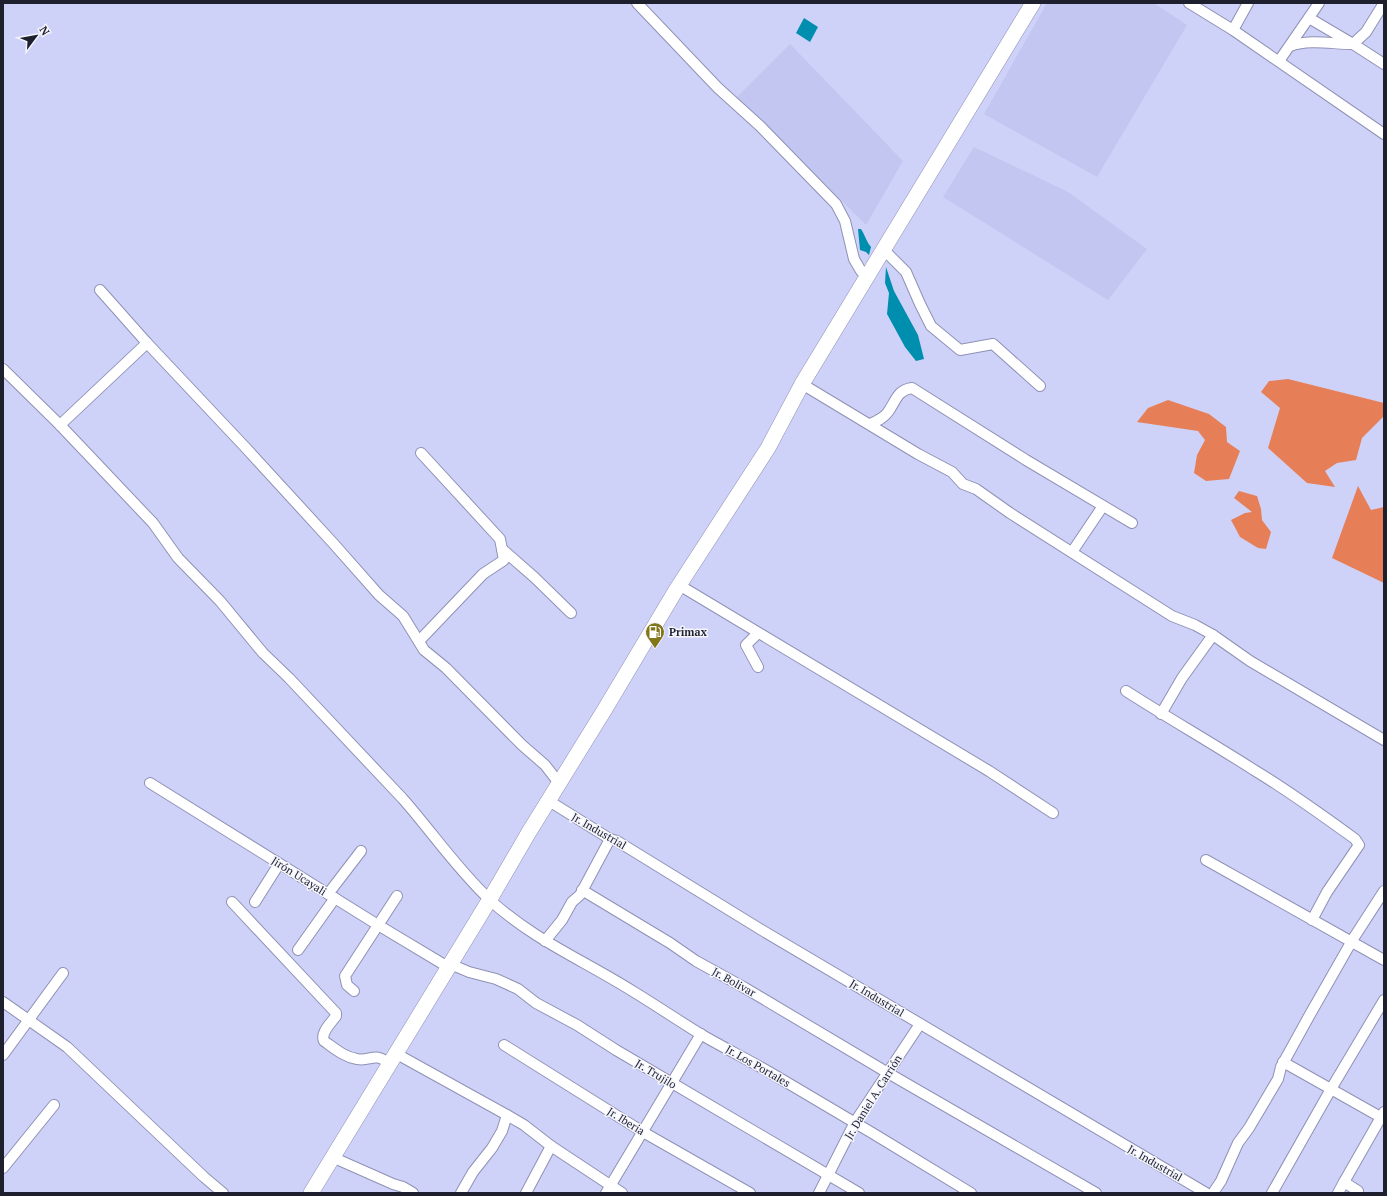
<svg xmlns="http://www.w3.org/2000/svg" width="1387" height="1196" viewBox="0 0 1387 1196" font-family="'PT Serif',serif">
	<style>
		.built { fill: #c2c6f1 }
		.forest { fill: #e67f57 }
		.water { fill: #008eae }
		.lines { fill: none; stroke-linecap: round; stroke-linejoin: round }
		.minor-casing { stroke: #8f91b5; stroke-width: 12 }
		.highway-casing { stroke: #8f91b5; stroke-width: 16 }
		.minor { stroke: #fff; stroke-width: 10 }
		.highway { stroke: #fff; stroke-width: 15 }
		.labels { text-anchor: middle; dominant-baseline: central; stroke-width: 3; stroke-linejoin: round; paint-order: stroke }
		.poi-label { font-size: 11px; font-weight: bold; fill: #1f202e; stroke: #f4f5fd; text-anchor: start }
		.street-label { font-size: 11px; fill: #1f202e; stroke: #f4f5fd }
	</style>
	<rect width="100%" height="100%" fill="#cfd2f8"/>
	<!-- built -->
	<g class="built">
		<path d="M1047,3h107l33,22 -90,152 -113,-63z"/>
		<path d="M790,44l113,117 -37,64 -129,-128z"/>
		<path d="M974,147l94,45 79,57 -39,51 -165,-103z"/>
	</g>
	<!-- forest -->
	<g class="forest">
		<path d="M1288,379l96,24v13l-22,22 -6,22 -19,3 -12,8 10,16 -28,-4 -39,-35 12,-40 -19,-16 8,-11z"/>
		<path d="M1168,400l41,14 17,13 1,15 13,9 -11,28 -23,2 -12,-8 3,-18 8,-15 -7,-9 -61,-9 11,-14z"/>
		<path d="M1358,486l13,24 13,-3v76l-52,-25z"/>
		<path d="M1239,491l18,5 4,13 1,11 9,12 -5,17 -8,-1 -18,-11 -9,-17 14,-7 7,-1 -18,-14z"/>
	</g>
	<!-- water -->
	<g class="water">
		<path d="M804,18l14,9 -8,15 -14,-9z"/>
		<path d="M858,229h3c4,6 5,12 10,18l-2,8 -3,-3 -6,-2z"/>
		<path d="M886,267l8,24 24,44 6,24 -8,2 -11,-14 -18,-33 2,-21 -4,-10z"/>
	</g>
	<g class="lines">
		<!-- minor casing -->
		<g class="minor-casing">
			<g id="minor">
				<path d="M637,3l81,85 42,38 76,78 9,17 9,38 7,12 6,6"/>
				<path d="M1189,3l44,27 151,104"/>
				<path d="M1309,18l44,26 31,20"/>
				<path d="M1233,30l15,-27"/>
				<path d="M1290,46c20,-7 42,-2 63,-2l13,-12 18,-29"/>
				<path d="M1279,61l40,-58"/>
				<path d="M884,250l22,22 14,32 11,22 29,24 33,-6 47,42"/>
				<path d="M100,290l47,53 98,104 88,96 46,52 24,21 21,34 22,18 76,77 23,20 14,18"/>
				<path d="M3,369l57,56 93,98 25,35 42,43 43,52 26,25 114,121c29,33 54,70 87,101 42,39 95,61 144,92 23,14 45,29 68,43 24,14 49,26 74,41 65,38 130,77 195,117"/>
				<path d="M802,384l116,70 34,18 11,12 13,5 34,24 162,103 23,9 18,10 -31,43 -21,36"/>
				<path d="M870,424c7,-3 14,-6 18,-12 8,-11 9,-22 24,-24l114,72 106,63"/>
				<path d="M60,425l87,-82"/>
				<path d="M502,549l32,28 37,36"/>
				<path d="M1072,552l31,-46"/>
				<path d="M679,585l310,186 64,42"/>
				<path d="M758,633l-12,12 12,22"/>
				<path d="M1213,635l37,26 134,79"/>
				<path d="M419,641l64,-67 21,-14 -4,-21 -79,-86"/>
				<path d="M1126,691c42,27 86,52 128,79 35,21 68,45 101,69l4,6 -32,47 -15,28"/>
				<path d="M150,783l228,142 70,42"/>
				<path d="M549,801l61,38 7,2 143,88 446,264"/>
				<path d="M1206,860l178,100"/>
				<path d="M582,890l88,53 26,18 49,27 143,85 208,120"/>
				<path d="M328,894l33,-43"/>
				<path d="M232,902l104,111v3c-5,7 -16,17 -12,25 10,7 20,16 33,18 13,3 18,-8 32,5"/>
				<path d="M255,902l24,-38"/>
				<path d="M545,941l17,-21 10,-18 8,-7 30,-56"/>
				<path d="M298,950l37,-52"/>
				<path d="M450,964l19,8 27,7 22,10 18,14 41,22 39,25 243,143"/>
				<path d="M354,991l-7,-6 -2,-9 52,-80"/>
				<path d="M3,1002l64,45 137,130 19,16"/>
				<path d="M504,1045l139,87 107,61"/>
				<path d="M395,1053l112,62 17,10 27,21 71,47"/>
				<path d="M3,1055l60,-82"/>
				<path d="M1283,1062l101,57"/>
				<path d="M332,1157l61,27 10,3 10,6"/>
				<path d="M3,1168l51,-63"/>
				<path d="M1358,1191l-14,-9 40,-70"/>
				<path d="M461,1193l12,-21 19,-24 10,-17 5,-16"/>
				<path d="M526,1193l25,-47"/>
				<path d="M606,1193l95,-159"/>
				<path d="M819,1193l36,-71 65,-98"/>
				<path d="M1213,1193l8,-12 17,-38 11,-15 29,-49 3,-12 27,-49 45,-79 31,-48"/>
				<path d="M1272,1193l59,-104 53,-89"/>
				<path d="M1338,1193l6,-11"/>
			</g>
		</g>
		<!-- highway casing -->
		<g class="highway-casing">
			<path id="highway" d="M311,1193l179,-294 39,-67 76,-123 71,-119 92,-142 34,-64 231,-381"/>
		</g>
		<!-- minor -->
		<use href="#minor" class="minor"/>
		<!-- highway -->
		<use href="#highway" class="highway"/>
	</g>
	<!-- icons -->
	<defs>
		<g id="fuel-pin" transform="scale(1)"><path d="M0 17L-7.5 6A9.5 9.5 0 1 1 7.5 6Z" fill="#82761a" stroke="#f4f5fd"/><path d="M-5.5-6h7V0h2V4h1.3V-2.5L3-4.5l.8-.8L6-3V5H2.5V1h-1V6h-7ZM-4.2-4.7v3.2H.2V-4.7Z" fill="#fff"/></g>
	</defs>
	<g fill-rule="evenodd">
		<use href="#fuel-pin" x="655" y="632"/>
	</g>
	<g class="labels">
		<!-- poi labels -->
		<g class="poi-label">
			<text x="669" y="632">Primax</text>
		</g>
		<!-- street labels -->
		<g class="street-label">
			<text transform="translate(599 831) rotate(30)">Jr. Industrial</text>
			<text transform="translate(299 876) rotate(32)">Jirón Ucayali</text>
			<text transform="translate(734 982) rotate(29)">Jr. Bolivar</text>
			<text transform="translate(877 998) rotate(31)">Jr. Industrial</text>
			<text transform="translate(758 1066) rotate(30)">Jr. Los Portales</text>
			<text transform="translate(656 1074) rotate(31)">Jr. Trujilo</text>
			<text transform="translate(873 1097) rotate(-58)">Jr. Daniel A. Carrión</text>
			<text transform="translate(626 1121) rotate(32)">Jr. Iberia</text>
			<text transform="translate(1155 1163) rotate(30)">Jr. Industrial</text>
		</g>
	</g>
	<!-- border -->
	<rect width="1387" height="1196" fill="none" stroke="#1f202e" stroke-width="8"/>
	<!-- north arrow -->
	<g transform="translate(36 36) rotate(58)" stroke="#f4f5fd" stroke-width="3" paint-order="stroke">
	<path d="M0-3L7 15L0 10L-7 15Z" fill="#1f202e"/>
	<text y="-6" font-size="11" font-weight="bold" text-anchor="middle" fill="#1f202e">N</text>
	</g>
</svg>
